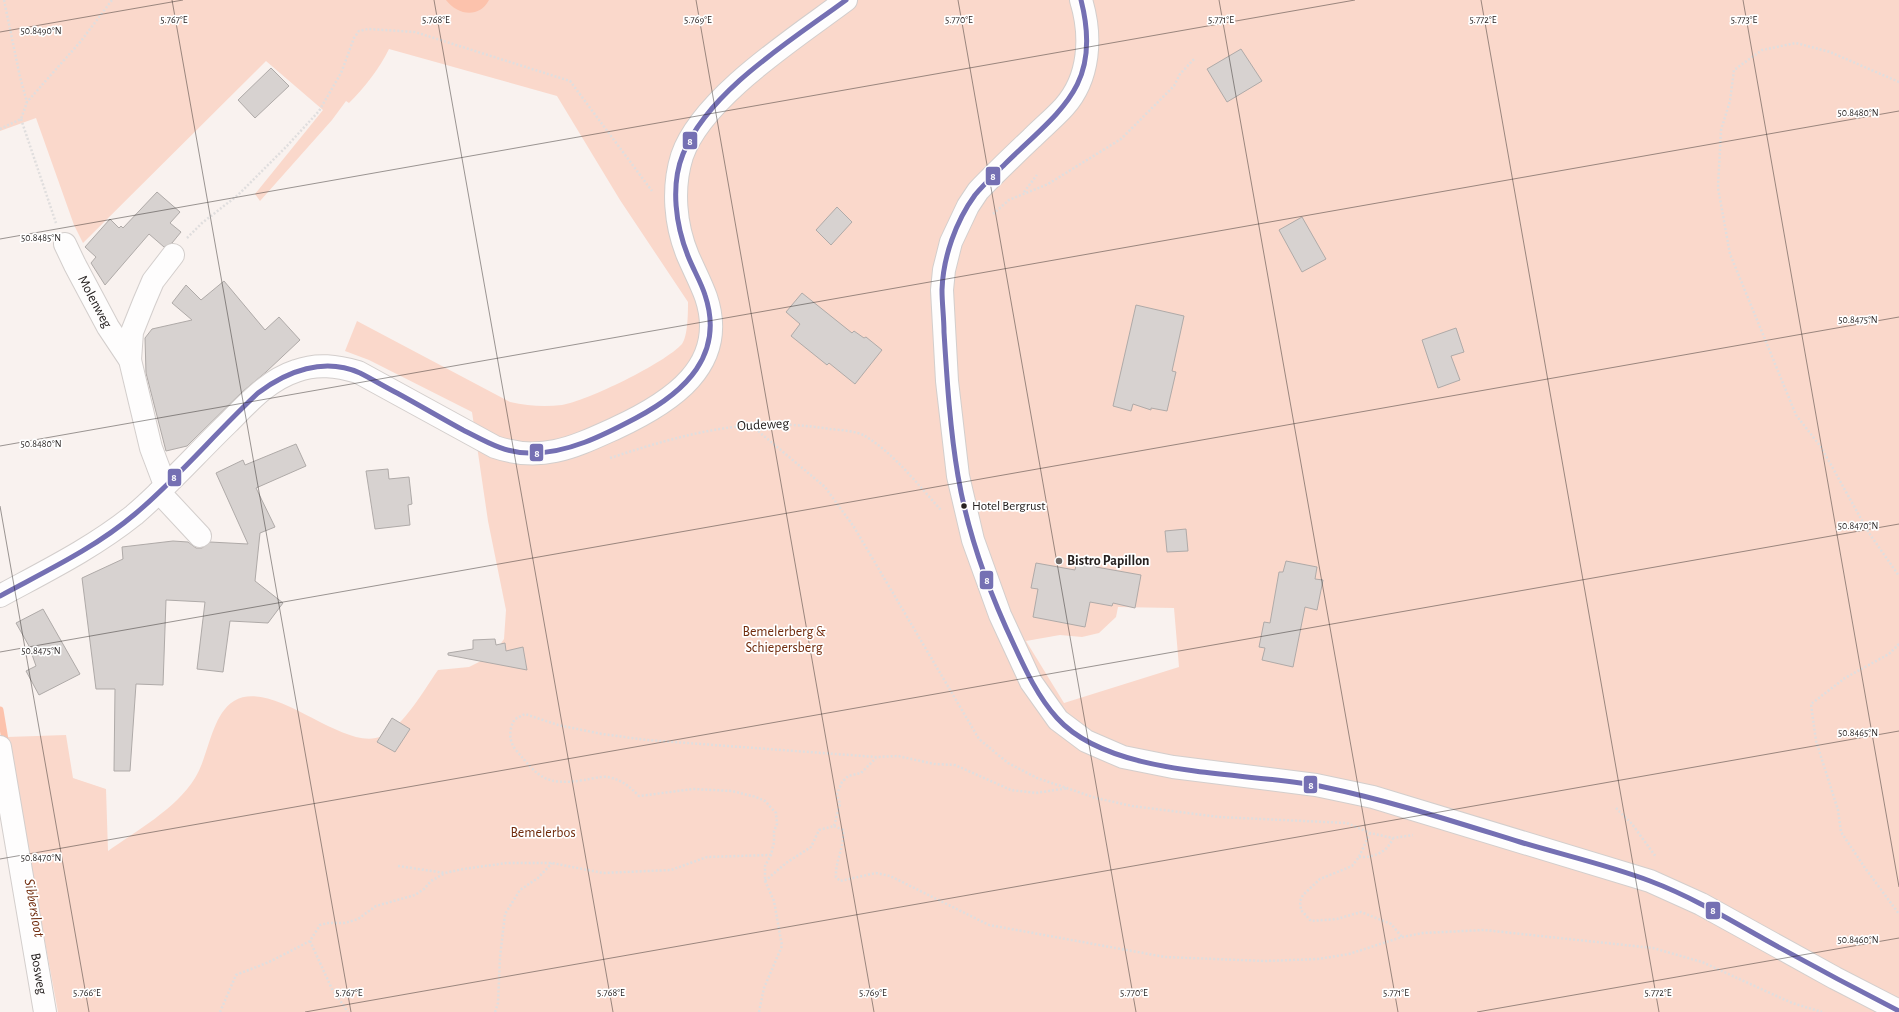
<svg xmlns="http://www.w3.org/2000/svg" width="1899" height="1012" viewBox="0 0 1899 1012" font-family="'Alegreya Sans',sans-serif">
	<style>
		.green { fill: #fad8cb; fill-rule: evenodd }
		.water { fill: #fcc2ac }
		.lines { fill: none; stroke-linecap: round; stroke-linejoin: round }
		.stream { stroke: #fcc2ac; stroke-width: 7 }
		.building { fill: #d7d2d0; stroke: #afaaa8 }
		.minor-casing { stroke: #d3cecc; stroke-width: 24 }
		.path { stroke: #e0dede; stroke-width: 2.5; stroke-dasharray: 2 2; stroke-linecap: butt }
		.minor { stroke: #fefdfd; stroke-width: 22 }
		.bus-1-casing { stroke: #fff; stroke-width: 8 }
		.bus-1 { stroke: #7570b3; stroke-width: 5 }
		.ticks { fill: none; stroke: #262120; stroke-width: 1; stroke-opacity: 0.45 }
		.bus-dot { fill: #262120; stroke: #fff; stroke-width: 1.5 }
		.poi-dot { fill: #706a68; stroke: #fff; stroke-width: 1.5 }
		.labels { text-anchor: middle; dominant-baseline: central; stroke-width: 3.5; stroke-linejoin: round; paint-order: stroke }
		.bus-label { font-size: 13px; fill: #262120; stroke: #fff; text-anchor: start }
		.street-label { font-size: 14px; fill: #262120; stroke: #fff }
		.poi-label { font-size: 14px; font-weight: bold; fill: #262120; stroke: #fff; text-anchor: start }
		.park-label { font-size: 14px; fill: #6f2a0b; stroke: #fff }
		.water-label { font-size: 15px; font-style: italic; fill: #6f2a0b; stroke: #fff }
		.ticks-label { font-size: 10px; text-anchor: middle; fill: #262120; stroke: #fff; stroke-width: 3.5; stroke-linejoin: round; paint-order: stroke }
		.line-badge { stroke: #fff; stroke-width: 1.5 }
		.badge-label { font-size: 11px; text-anchor: middle; font-weight: bold; fill: #fff }
	</style>
	<rect width="100%" height="100%" fill="#f9f2ef"/>
	<!-- green -->
	<path class="green" d="M0,0h1899v1012h-1841l-51,-275 59,-2 7,43 33,11 2,62c28,-20 68,-42 87,-73 14,-22 16,-63 39,-77 40,-24 110,53 148,35 23,-11 41,-45 56,-66l31,-3 24,-12 11,-16 2,-29 -18,-89 -16,-109 -103,-52 -24,-9 12,-30 153,81c18,4 34,5 52,3 25,-4 103,-42 120,-61 6,-8 6,-32 6,-42l-68,-102 -63,-104 -168,-47c-10,20 -24,38 -40,54l-3,-2 -14,19 -72,81 -5,-7 68,-84 -57,-49 -183,182 -9,-18 -38,-107 -36,13zM1118,607l56,1 5,59 -115,36 -38,-62 34,-6 22,2 17,-4 17,-16z"/>
	<!-- water -->
	<path class="water" d="M446,0h43c-10,19 -32,15 -43,0z"/>
	<g class="lines">
		<!-- stream -->
		<path class="stream" d="M0,710l6,36"/>
	</g>
	<!-- building -->
	<g class="building">
		<path d="M1241,49l21,32 -35,21 -20,-33z"/>
		<path d="M271,68l18,18 -34,32 -17,-18z"/>
		<path d="M157,192l23,20 -10,11 11,9 -9,11 -8,4 -15,-13 -44,51 -14,-22 5,-6 -11,-10 25,-28 9,9 2,-2 2,2z"/>
		<path d="M837,207l15,15 -21,23 -15,-15z"/>
		<path d="M1302,217l24,42 -24,13 -23,-42z"/>
		<path d="M224,281l41,49 14,-13 21,23 -34,32 -24,20 -55,54 -21,5 -20,-78 -1,-35 7,-9 40,-9 -20,-17 14,-18 15,15z"/>
		<path d="M802,293l50,40 2,-2 10,7 2,-1 16,13 -27,34 -26,-21 -2,2 -36,-29 9,-12 -14,-12z"/>
		<path d="M1136,305l48,11 -12,55 4,1 -9,39 -16,-3v2l-18,-6 -2,7 -18,-5z"/>
		<path d="M1456,328l8,24 -13,4 9,24 -22,8 -16,-48z"/>
		<path d="M296,444l10,22 -50,22 19,39 -15,6 -5,48 28,22 -15,20 -38,-2 -7,51 -26,-3 8,-67 -39,-2 -3,85 -27,-1 -6,87h-16l1,-82h-19l-14,-111 41,-19 -1,-12 51,-6 15,1 8,6h6l8,-6 38,2 -32,-71 27,-13 2,5z"/>
		<path d="M388,469l1,10 20,-2 3,27 -4,1 2,20 -35,4 -9,-58z"/>
		<path d="M1186,529l2,22 -21,1 -2,-21z"/>
		<path d="M1077,559l20,4 -1,4 45,8 -6,33 -22,-5 -1,3 -22,-4 -5,25 -52,-10 5,-28 -7,-1 5,-25 39,7z"/>
		<path d="M1286,561l31,6 -2,12 8,1 -6,30 -12,-3 -12,60 -31,-7 3,-12 -6,-1 5,-25 6,1 9,-51h4z"/>
		<path d="M43,609l37,65 -41,21 -13,-24 10,-5 -7,-20 -13,-23z"/>
		<path d="M495,639l1,6 9,-2 1,8 17,-4 4,23 -79,-15v-2l25,-4v-9z"/>
		<path d="M392,718l18,11 -15,23 -18,-10z"/>
	</g>
	<g class="lines">
		<!-- minor casing -->
		<g class="minor-casing">
			<g id="minor">
				<path d="M1081,0c11,36 9,78 -17,107 -10,11 -21,20 -31,30 -19,18 -37,35 -55,54l-10,15 -17,36 -7,28 -2,20 5,91 11,95 15,64 27,75 31,67 27,38 28,21 37,16 50,10 143,18 57,12 277,84 51,23 134,74 64,33"/>
				<path id="s1" d="M65,244l10,21 33,62 22,33 21,88 14,37"/>
				<path d="M130,360l2,-28 12,-30 9,-21 20,-26"/>
				<path d="M159,492l41,44"/>
				<path d="M0,596c46,-25 93,-48 134,-81 33,-28 62,-61 93,-91 20,-20 41,-44 69,-53 21,-8 41,-5 62,1l137,75c47,16 79,0 121,-19 54,-25 113,-62 90,-131 -5,-14 -12,-27 -18,-41 -13,-31 -16,-68 -6,-100 20,-59 115,-119 164,-156"/>
				<path id="s2" d="M0,747l45,265"/>
			</g>
		</g>
		<!-- path -->
		<g class="path">
			<path d="M4,0l16,77 7,25"/>
			<path d="M1899,82l-69,-30 -34,-9 -34,7 -28,20 -4,31 -9,29 -3,58 12,66 66,161 25,32 48,86 30,43"/>
			<path d="M21,119l35,104"/>
			<path d="M0,129l21,-10 6,-17 54,-61 31,-41"/>
			<path d="M1024,192l13,-17"/>
			<path d="M993,214l16,-14 39,-16 73,-45 53,-53 6,-12 15,-16"/>
			<path d="M187,238l15,-15 36,-28 48,-48 33,-36 22,-38 13,-35 5,-7 9,-2 47,3 155,49 82,110"/>
			<path d="M752,426l73,61 29,40 125,212 29,24 29,15 59,20 36,8 87,11 128,6 23,10 23,5 20,-3"/>
			<path d="M610,458c77,-25 138,-42 220,-29 10,1 27,2 35,7 30,18 53,49 76,74"/>
			<path d="M1899,644l-10,10 -44,24 -34,26 5,37 22,69 3,22 24,36 34,46"/>
			<path d="M1616,808l16,16 24,33"/>
			<path d="M834,826l9,4c2,16 -8,31 -7,47l4,4 36,-8 14,3 99,49 176,32 100,4 53,-2 31,-5 53,-17 21,-4 61,-3 169,18 49,14 90,41 30,9"/>
			<path d="M1370,833l-11,24 -7,9 -32,13 -17,16 -3,6 1,9 10,11 26,-2 24,-7 30,12 11,13"/>
			<path d="M1359,857c14,1 29,-5 34,-19"/>
			<path d="M398,866l47,7 18,-4 44,-6h45l51,10 68,-3 36,-13 64,-2"/>
			<path d="M765,881l21,-18 25,-16 8,-17 15,-4 6,-22 -3,-10 5,-12 6,-6 13,-3 15,-15"/>
			<path d="M310,941l22,48 16,23"/>
			<path d="M220,1012l16,-37 33,-13 41,-21 10,-16 8,-2h17l13,-4 18,-13 39,-11 9,-6 7,-8 14,-8"/>
			<path d="M495,1012l3,-9 2,-46 5,-43 15,-24 18,-12 14,-15"/>
			<path d="M759,1012l5,-24 18,-42 -8,-45 -9,-20v-15l6,-11 3,-13v-11l3,-7 -1,-11 -11,-12 -9,-4 -24,-6 -38,-2 -55,7c-10,-10 -17,-16 -31,-19 -7,-1 -17,2 -24,3 -38,6 -45,-2 -68,-30 -8,-9 -7,-22 -1,-31l10,-5 33,11 44,9 45,6 229,17 22,-1 36,8 21,1 56,25 25,3 32,-5"/>
		</g>
		<!-- minor -->
		<use href="#minor" class="minor"/>
		<!-- bus-1 casing -->
		<g class="bus-1-casing">
			<g id="bus-1">
				<path d="M1081,0c22,86 -21,110 -76,164 -10,10 -21,20 -30,31 -19,26 -32,62 -33,95 0,14 2,28 2,42 3,48 6,97 14,144 10,59 31,116 56,169 12,26 24,52 43,73 55,61 191,53 267,69 67,14 131,35 196,55 43,13 88,23 130,39 40,15 77,37 114,58 45,25 90,49 135,72"/>
				<path d="M0,596c46,-25 95,-48 135,-82 44,-37 81,-82 123,-121 29,-22 66,-36 102,-20 12,6 25,14 37,20 22,12 44,25 66,37 22,11 41,23 66,23 38,1 75,-18 107,-35 49,-26 89,-63 69,-123 -4,-13 -12,-26 -17,-39 -12,-30 -18,-70 -5,-102 26,-64 109,-114 163,-154"/>
			</g>
		</g>
		<!-- bus-1 -->
		<use href="#bus-1" class="bus-1"/>
	</g>
	<!-- ticks -->
	<path class="ticks" d="M172,0l179,1012M434,0l179,1012M696,0l178,1012M958,0l178,1012M1219,0l179,1012M1481,0l178,1012M1743,0l156,887M0,32l183,-32M0,239l1355,-239M0,446l1899,-335M0,506l89,506M0,652l1899,-335M0,859l1899,-335M305,1012l1594,-281M1477,1012l422,-74"/>
	<!-- markers -->
	<circle class="bus-dot" cx="964" cy="506" r="3.5"/>
	<circle class="poi-dot" cx="1059" cy="561" r="4"/>
	<g class="labels">
		<!-- bus labels -->
		<g class="bus-label">
			<text x="972" y="506">Hotel Bergrust</text>
		</g>
		<!-- street labels -->
		<g class="street-label">
			<text stroke="none"><textPath href="#s1" startOffset="65">Molenweg</textPath></text>
			<text transform="translate(763 425) rotate(-3)">Oudeweg</text>
			<text stroke="none"><textPath href="#s2" startOffset="230">Bosweg</textPath></text>
		</g>
		<!-- poi labels -->
		<g class="poi-label">
			<text x="1067" y="561">Bistro Papillon</text>
		</g>
		<!-- park labels -->
		<g class="park-label">
			<text x="784" y="632">Bemelerberg &amp;<tspan x="784" dy="16">Schiepersberg</tspan></text>
			<text x="543" y="833">Bemelerbos</text>
		</g>
		<!-- water labels -->
		<g class="water-label">
			<text transform="translate(34 908) rotate(80)">Sibbersloot</text>
		</g>
	</g>
	<g class="ticks-label">
		<text x="174" y="23">5.767°E</text>
		<text x="436" y="23">5.768°E</text>
		<text x="698" y="23">5.769°E</text>
		<text x="959" y="23">5.770°E</text>
		<text x="1221" y="23">5.771°E</text>
		<text x="1483" y="23">5.772°E</text>
		<text x="1744" y="23">5.773°E</text>
		<text x="41" y="34">50.8490°N</text>
		<text x="1858" y="116">50.8480°N</text>
		<text x="41" y="241">50.8485°N</text>
		<text x="1858" y="323">50.8475°N</text>
		<text x="41" y="447">50.8480°N</text>
		<text x="1858" y="529">50.8470°N</text>
		<text x="41" y="654">50.8475°N</text>
		<text x="1858" y="736">50.8465°N</text>
		<text x="41" y="861">50.8470°N</text>
		<text x="1858" y="943">50.8460°N</text>
		<text x="87" y="996">5.766°E</text>
		<text x="349" y="996">5.767°E</text>
		<text x="611" y="996">5.768°E</text>
		<text x="873" y="996">5.769°E</text>
		<text x="1134" y="996">5.770°E</text>
		<text x="1396" y="996">5.771°E</text>
		<text x="1658" y="996">5.772°E</text>
	</g>
	<g class="line-badge">
		<rect x="682" y="131" width="16" height="19" rx="4" fill="#7570b3"/>
		<rect x="985" y="166" width="16" height="20" rx="4" fill="#7570b3"/>
		<rect x="529" y="443" width="15" height="19" rx="4" fill="#7570b3"/>
		<rect x="167" y="468" width="15" height="19" rx="4" fill="#7570b3"/>
		<rect x="979" y="570" width="15" height="20" rx="4" fill="#7570b3"/>
		<rect x="1303" y="775" width="15" height="19" rx="4" fill="#7570b3"/>
		<rect x="1705" y="901" width="16" height="19" rx="4" fill="#7570b3"/>
	</g>
	<g class="badge-label">
		<text x="690" y="145">8</text>
		<text x="993" y="180">8</text>
		<text x="537" y="457">8</text>
		<text x="174" y="481">8</text>
		<text x="987" y="584">8</text>
		<text x="1311" y="789">8</text>
		<text x="1713" y="914">8</text>
	</g>
</svg>
